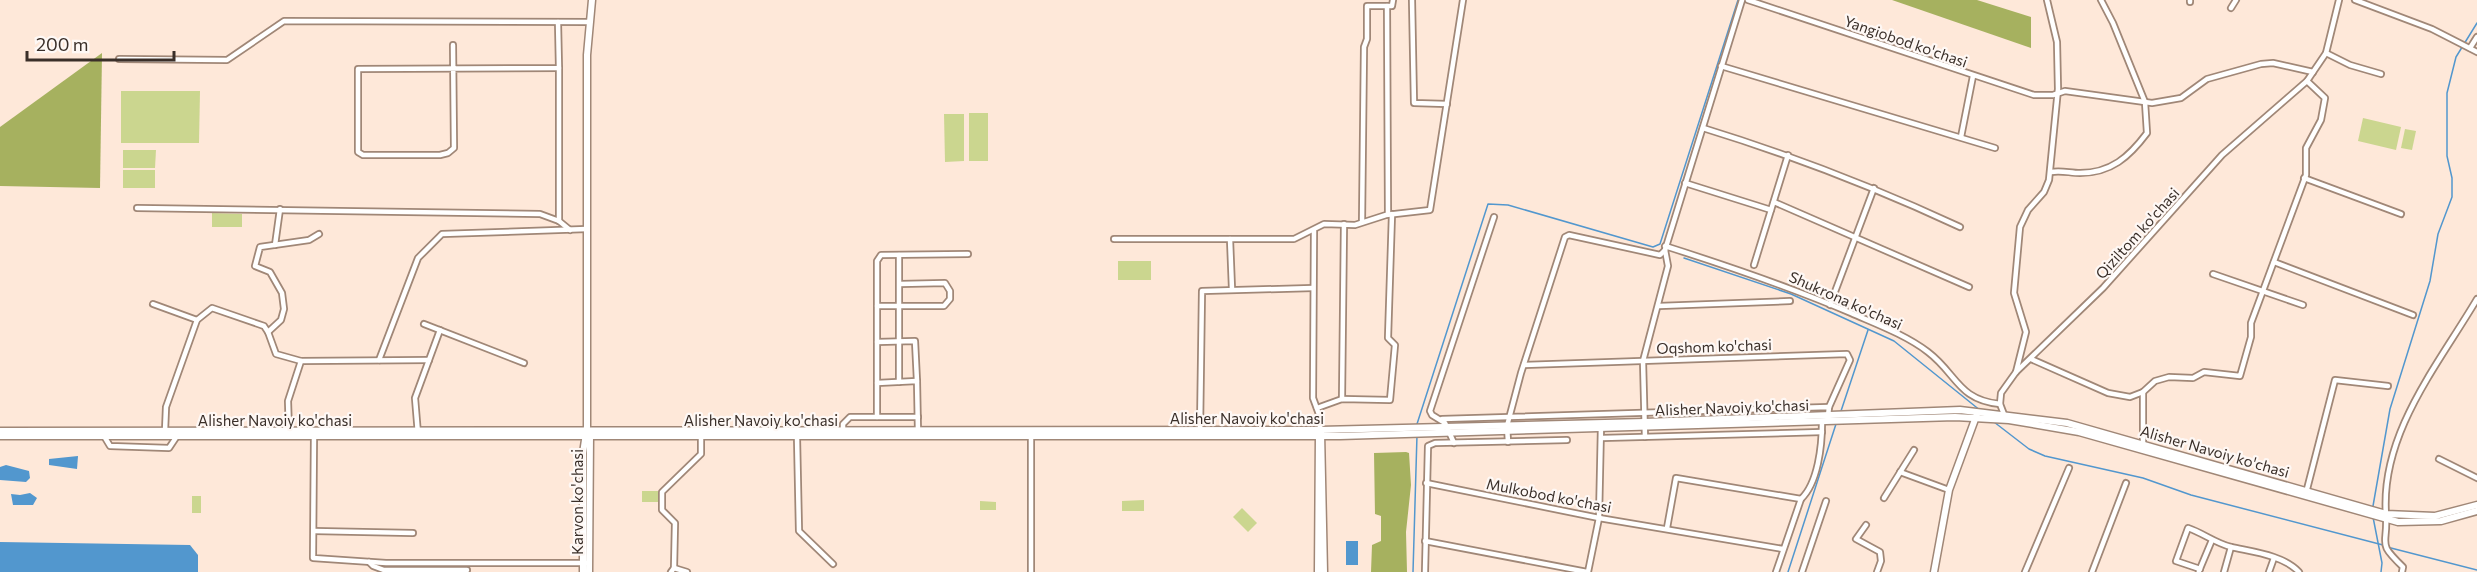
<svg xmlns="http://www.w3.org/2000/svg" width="2477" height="572" viewBox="0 0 2477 572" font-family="Commissioner,sans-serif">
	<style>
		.green { fill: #cbd68f }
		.forest { fill: #a6b15f }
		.water { fill: #5297ce }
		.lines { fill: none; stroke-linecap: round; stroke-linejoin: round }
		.stream { stroke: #5297ce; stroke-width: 1.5 }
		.street-casing { stroke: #a08777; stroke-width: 8 }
		.secondary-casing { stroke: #a08777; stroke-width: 9 }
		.street { stroke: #fff; stroke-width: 4.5 }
		.secondary { stroke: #fff; stroke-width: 6 }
		.labels { text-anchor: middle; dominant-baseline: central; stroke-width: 4.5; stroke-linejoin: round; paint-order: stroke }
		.street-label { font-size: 15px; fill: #3a2f29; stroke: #fef8f5 }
	</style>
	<rect width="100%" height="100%" fill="#fee8d9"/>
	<!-- green -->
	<g class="green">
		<path d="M121,91h79l-1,52h-78z"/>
		<rect x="969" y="113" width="19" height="48"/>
		<path d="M944,114h20v47l-19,1z"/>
		<path d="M2363,118l38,9 -5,23 -38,-9z"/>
		<path d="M2405,129l11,2 -4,19 -11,-2z"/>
		<path d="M123,150h33l-1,18h-32z"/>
		<rect x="123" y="170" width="32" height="18"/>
		<path d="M212,213l30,1v13h-30z"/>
		<rect x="1118" y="261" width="33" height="19"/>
		<rect x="642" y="491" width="16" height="11"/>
		<rect x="192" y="496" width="9" height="17"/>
		<path d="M1144,500v11h-22v-10z"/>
		<path d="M980,501l16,1v8h-16z"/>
		<path d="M1242,508l15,15 -9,9 -15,-15z"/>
	</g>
	<!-- forest -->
	<g class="forest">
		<path d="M1892,0h85l54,17v31z"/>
		<path d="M102,53l-2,135 -100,-2v-59z"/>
		<path d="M1406,452l3,1 2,32 -5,47 1,40h-36l1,-27 9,-4v-25l-6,-2 -1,-61z"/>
	</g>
	<!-- water -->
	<g class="water">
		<path d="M78,456l-1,13 -28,-4v-6z"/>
		<path d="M6,465l23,6 1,7 -4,4 -26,-2v-13z"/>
		<path d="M30,493l7,5 -4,7h-20l-2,-11 9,1z"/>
		<rect x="1346" y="541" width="12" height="24"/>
		<path d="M0,542l190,3 8,10v17h-198z"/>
	</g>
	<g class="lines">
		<!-- stream -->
		<g class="stream">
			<path d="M1684,258l107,36 103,47 87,70"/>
			<path d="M1841,411l27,-81"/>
			<path d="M1994,422l35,27 16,7 98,22 48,17 192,50"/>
			<path d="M1417,424l71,-220 20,1 145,42 7,-3 78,-244"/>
			<path d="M2373,506l17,-97 40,-128 8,-47 14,-37v-19l-5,-22v-63l9,-36 21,-34"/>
			<path d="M2373,517l9,46 -1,9"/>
			<path d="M2387,547l90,23"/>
			<path d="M1413,572l4,-137"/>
			<path d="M1788,572l48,-148"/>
		</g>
		<!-- street casing -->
		<g class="street-casing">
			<g id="street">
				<path d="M1412,0l2,103 33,1"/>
				<path d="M1748,0l286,95h19l12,-4 87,12 29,-5 26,-19 54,-15 12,-1 40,9"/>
				<path d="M2355,0l77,29 45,23"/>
				<path d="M2190,2v-2"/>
				<path d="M1387,6l1,208"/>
				<path d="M2231,8l5,-8"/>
				<path d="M453,45l1,103 -6,5 -8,2h-77l-5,-3v-83l201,-1 -1,-46"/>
				<path d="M2470,48l7,-11"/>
				<path d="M2326,53l24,12 31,9"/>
				<path d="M119,59l108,1 57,-39 305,1"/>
				<path d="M1721,66l274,82"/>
				<path d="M559,68v153"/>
				<path d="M1703,128c88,27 173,60 257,99"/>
				<path d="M1961,137l12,-61"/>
				<path d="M2051,172c10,-2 19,1 29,1 31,0 49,-16 67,-40l-2,-31 -32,-79 -12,-23"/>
				<path d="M2304,178l97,36"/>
				<path d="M1685,183l86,27"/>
				<path d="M1774,202l195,85"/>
				<path d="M137,208l403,6 19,7 11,9"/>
				<path d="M1362,222l2,-175 3,-8v-33h25l1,-6"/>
				<path d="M1314,231l-1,167 7,19v13"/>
				<path d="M1114,239h180l30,-15 31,1 31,-10 44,-5 33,-210"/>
				<path d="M1230,239l2,50"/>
				<path d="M275,245l5,-36"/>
				<path d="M1665,246c63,20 125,41 186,67 25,11 55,22 77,39 29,22 30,48 72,52"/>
				<path d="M2274,262l139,53"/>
				<path d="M1754,265l34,-110"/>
				<path d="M2213,274l90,31"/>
				<path d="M153,304l44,16"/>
				<path d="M1830,305l44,-117"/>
				<path d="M877,306h67l6,-7v-8l-5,-8 -45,1"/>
				<path d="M1659,306l131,-5"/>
				<path d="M424,324l100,39"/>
				<path d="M268,332l8,22 25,7 -13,40 1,31"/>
				<path d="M877,342l38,-1 2,40"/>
				<path d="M2031,359l77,34 22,4 13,-5 12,-11 14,-4 24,1 11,-6 36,4 11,-39v-14l55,-148v-27l15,-28 4,-22 -18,-17"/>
				<path d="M379,360l39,-102 24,-24 145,-5"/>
				<path d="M301,361l128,-1"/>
				<path d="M1524,365l323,-11 3,6 -21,47"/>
				<path d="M2016,372l10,-40 -12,-39 6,-66 8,-17 16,-18 5,-12 9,-91 -1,-47 -10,-42"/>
				<path d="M899,382v-127"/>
				<path d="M2143,392v55"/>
				<path d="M1342,399l2,-175"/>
				<path d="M1317,408l25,-9 48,1 5,-55 -7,-7 4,-124"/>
				<path d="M877,417v-34"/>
				<path d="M2005,417l-5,-13 1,-11 15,-21 87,-84 119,-133 85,-74 19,-28 13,-53"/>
				<path d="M1442,419l387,-12 -1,9"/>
				<path d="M1200,430l2,-139 111,-3"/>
				<path d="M165,431l1,-24 31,-87 15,-12 52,18 4,6 13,-12 3,-11 -2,-16 -12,-21 -15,-6 5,-19 49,-7 10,-6"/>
				<path d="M843,431v-7l7,-7h68"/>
				<path d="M918,432l-1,-51 -40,2v-122l4,-6 87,-1"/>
				<path d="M418,434l-3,-36 25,-68"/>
				<path d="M314,435l-1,123 73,5h200"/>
				<path d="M104,436l6,10 59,2 8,-12"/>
				<path d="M797,437l2,94 34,33"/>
				<path d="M1645,437l-2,-76 25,-95 -3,-16"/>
				<path d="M1602,438l220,-6"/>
				<path d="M1508,442l-1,-16 14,-53 44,-136 4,-2 91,20 5,-5 77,-250"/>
				<path d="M1454,443l-9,-20 -13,-8 -2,-4 64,-194"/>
				<path d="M2439,459l38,19"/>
				<path d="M1900,472l49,18"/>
				<path d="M1426,483l173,35 184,31"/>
				<path d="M2306,493l29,-113 53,6"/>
				<path d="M1884,498l30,-48"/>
				<path d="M1866,525l-10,14 24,13 1,9 -4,11"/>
				<path d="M1667,528l9,-50 125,21"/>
				<path d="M314,531l99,2"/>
				<path d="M1425,541l162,31"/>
				<path d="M369,562l4,4 11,4h83"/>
				<path d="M674,568l13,4"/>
				<path d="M2200,569l-24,-8 12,-33c15,5 27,15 43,19 22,5 52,8 68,25"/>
				<path d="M2199,571l13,-31"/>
				<path d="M671,572l3,-4 1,-45 -13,-13v-18l39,-38v-17"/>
				<path d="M1031,572v-135"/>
				<path d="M1425,572l3,-126 7,-3 132,-3"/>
				<path d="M1588,572l11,-54 2,-92"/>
				<path d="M1776,572l25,-73c17,-16 21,-53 21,-77"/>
				<path d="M1802,572l24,-71"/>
				<path d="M2025,572l44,-104"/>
				<path d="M2092,572l34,-89"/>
				<path d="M2224,572l7,-25"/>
				<path d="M2269,572l5,-14"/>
				<path d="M2402,572l1,-5c-27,-26 -15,-20 -17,-52 -6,-81 52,-150 91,-216"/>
			</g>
		</g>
		<!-- secondary casing -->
		<g class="secondary-casing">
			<g id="secondary">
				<path d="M0,431l1320,-1 325,-8 315,-12 107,13 319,91 49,2 42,-11"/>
				<path d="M1321,432l3,140"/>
				<path d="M0,436h1340l615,-19 54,3 70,12 319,90 43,-1 36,-10"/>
				<path d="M583,572v-119l4,-26v-372l5,-55"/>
				<path d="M589,572l1,-137"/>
				<path d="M1318,572l1,-139"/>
				<path d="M1934,572l15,-82 28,-76"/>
			</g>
		</g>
		<!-- street -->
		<use href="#street" class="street"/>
		<!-- secondary -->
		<use href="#secondary" class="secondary"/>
	</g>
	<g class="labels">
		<!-- street labels -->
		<g class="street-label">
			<text transform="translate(1906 41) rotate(19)">Yangiobod ko'chasi</text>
			<text transform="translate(2137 233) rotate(-48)">Qiziltom ko'chasi</text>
			<text transform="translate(1846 300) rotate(24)">Shukrona ko'chasi</text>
			<text transform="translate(1714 346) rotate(-2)">Oqshom ko'chasi</text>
			<text transform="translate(1732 407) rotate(-2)">Alisher Navoiy ko'chasi</text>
			<text x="1247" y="418">Alisher Navoiy ko'chasi</text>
			<text x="275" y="420">Alisher Navoiy ko'chasi</text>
			<text x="761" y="420">Alisher Navoiy ko'chasi</text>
			<text transform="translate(2215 451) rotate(16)">Alisher Navoiy ko'chasi</text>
			<text transform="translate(1549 495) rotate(11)">Mulkobod ko'chasi</text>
			<text transform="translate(577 502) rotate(-90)">Karvon ko'chasi</text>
		</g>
	</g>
	<!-- scale -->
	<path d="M27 51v9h147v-9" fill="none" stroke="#3a2f29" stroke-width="3"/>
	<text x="36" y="51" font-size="18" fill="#3a2f29" stroke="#fef8f5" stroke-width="4.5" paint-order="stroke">200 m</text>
</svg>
